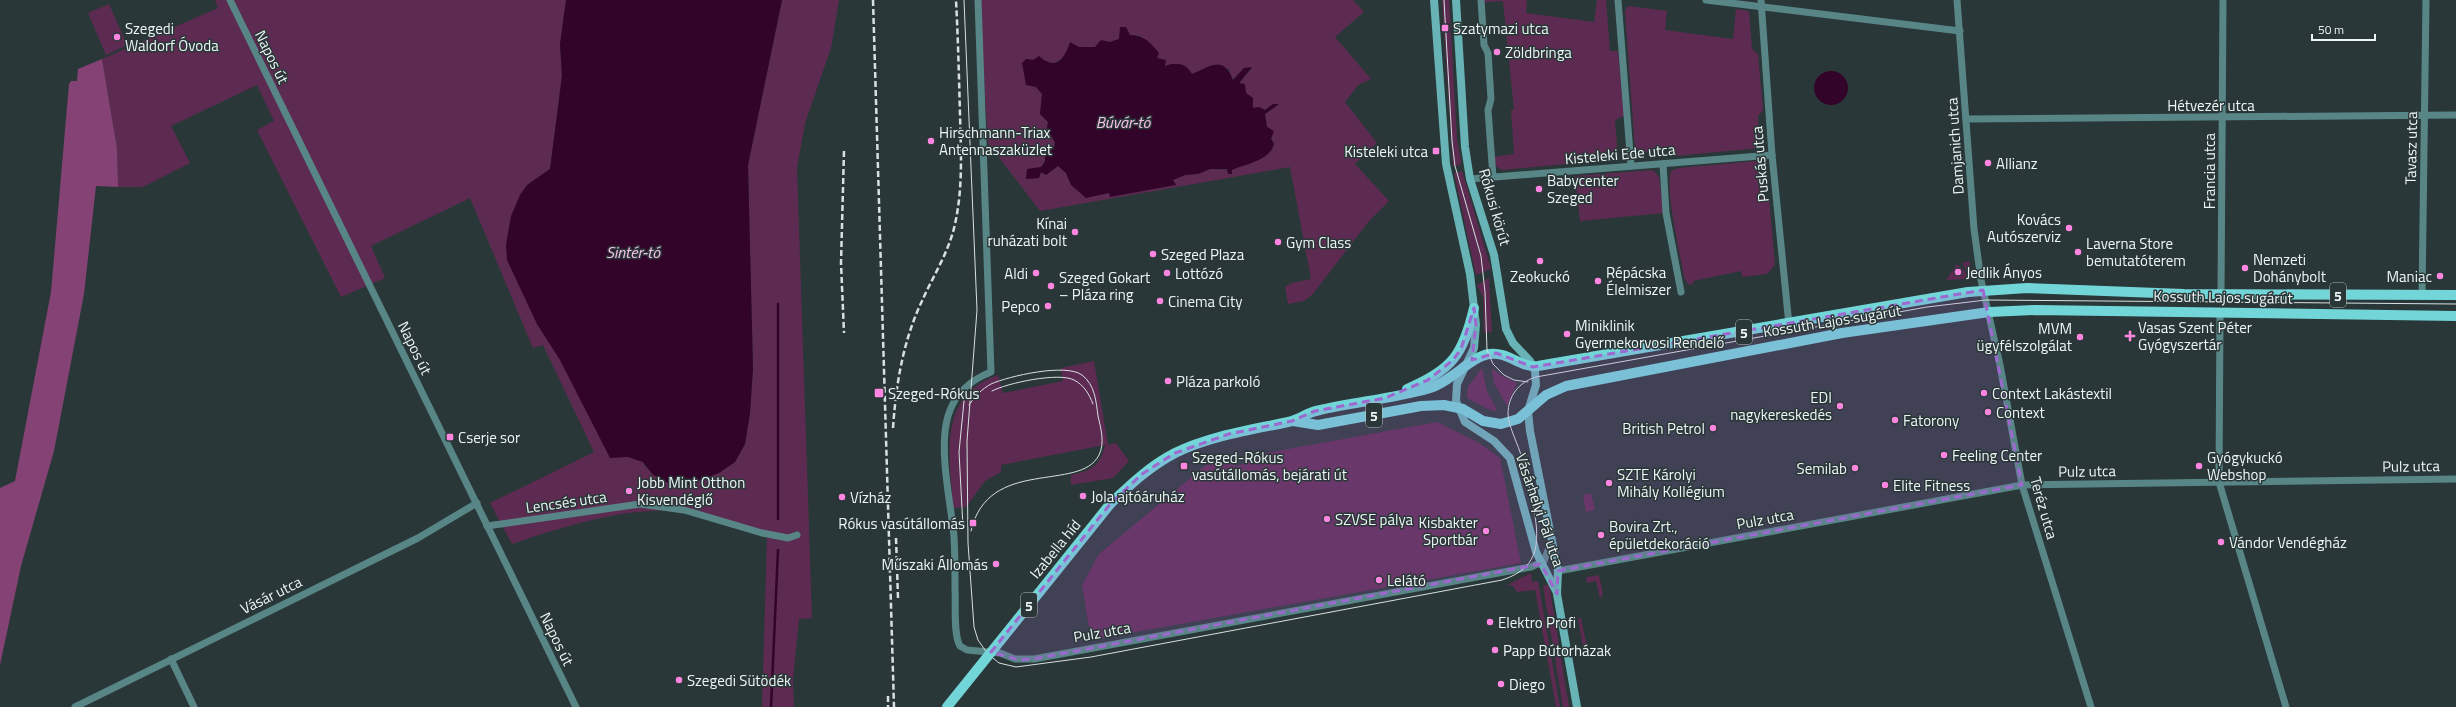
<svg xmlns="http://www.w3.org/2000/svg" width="2456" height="707" viewBox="0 0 2456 707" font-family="'Titillium Web',sans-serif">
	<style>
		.green { fill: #5d2b51; fill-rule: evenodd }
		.forest { fill: #844374 }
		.water { fill: #320429 }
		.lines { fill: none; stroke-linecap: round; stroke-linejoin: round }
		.stream { stroke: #320429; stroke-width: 2.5 }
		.street { stroke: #588687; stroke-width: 7 }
		.secondary { stroke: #67b3b5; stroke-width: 8 }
		.primary { stroke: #72d6d9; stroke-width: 10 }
		.tram { stroke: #d8e0e1; stroke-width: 1 }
		.rail { stroke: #d8e0e1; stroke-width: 2.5; stroke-dasharray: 6 3; stroke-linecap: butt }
		.primary-bridge { stroke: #72d6d9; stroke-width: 10 }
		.marked { fill: #9d68cf; fill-opacity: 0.2; stroke: #9d68cf; stroke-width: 3; stroke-dasharray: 8 5; stroke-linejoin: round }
		.poi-dot { fill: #fe86e0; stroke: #2a3738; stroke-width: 1.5 }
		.labels { text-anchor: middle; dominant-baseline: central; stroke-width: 3; stroke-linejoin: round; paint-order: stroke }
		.shield { fill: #2a3738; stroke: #b2bcbc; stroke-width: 1 }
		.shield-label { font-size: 14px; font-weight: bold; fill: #edf5f5 }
		.poi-label { font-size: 15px; fill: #edf5f5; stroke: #2a3738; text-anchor: start }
		.street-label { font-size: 15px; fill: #edf5f5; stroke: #2a3738 }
		.water-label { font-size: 16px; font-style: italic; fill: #fac0e9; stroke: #2a3738 }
	</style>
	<rect width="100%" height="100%" fill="#2a3738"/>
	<!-- green -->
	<g class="green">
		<path d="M215,0h351l-6,44 2,32 -12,93 -23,16 10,139 91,133 15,5 2,5 39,19 35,-13 16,-11 10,-18 5,-31 3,-44 -5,-204 34,-165h57l-8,48 -26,75 -8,45 15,450 -13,1 -6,61 1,27h-32l5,-170c-29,-8 -61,-21 -91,-25 -45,-7 -121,17 -164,32l-22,-41 104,-51 -51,-107 -10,3 -63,-150 -99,48 14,32 -44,19 -84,-167 17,-9 -17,-36 -86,41 19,37 -47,24h-25l-1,-39 -15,-89 116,-51z"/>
		<path d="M979,0h374l11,12 -29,25 36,42 -13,6 -13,17 32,41 -22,21 34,37 -20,20 -57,74 -8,6 -16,3 -3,-17 7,-4 19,-4 -21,-112 -250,44 -52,-68zM1130,35l10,1 25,30 27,8 20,-9 17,4 3,11 12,-12h8l-13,15 14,25 12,2 8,-6 5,1 -13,9 2,13 7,17 -2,6 -8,7 -32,13 -22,-1 -12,5 -13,1 -13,5 4,4 -67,9 -38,-8 -5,-12 -8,-7 -12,9 -5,-3c0,-11 12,-18 14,-30l-8,-14 1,-6 -8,-8 2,-20 -6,-7 -10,-28 29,4 24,-16h16z"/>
		<path d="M1442,0h7l8,139 4,22 -1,4 -7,1z"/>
		<path d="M1484,0h43l-1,13 68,9 3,-22h9l4,51h8l6,65 -9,4 3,39 -116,11 -6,-4 -2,-9 20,-3 -3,-44h3l-11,-109 -19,1z"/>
		<path d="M109,4l18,41 -21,10 -18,-42z"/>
		<path d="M1628,6l39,5 -2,19 68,9 3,-30 13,2 3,38 6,5 5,56 -5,6 2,32 -85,8 -1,-7 -36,4 -3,-4 -10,-138z"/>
		<path d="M1757,161l5,5 2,32h5l6,67 -8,9 -25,3 -1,-6 -48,10v4l-5,-1 -4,-7c-4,-24 -19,-86 -13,-106l8,-3z"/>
		<path d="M1653,170l6,7 5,36 -84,8 -5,-45z"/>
		<path d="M1462,171l29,98 -15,6 -22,-102z"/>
		<path d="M1969,261l4,15 -3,1 -8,-14z"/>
		<path d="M1957,264l8,7 2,8 -21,1z"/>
		<path d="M1489,278l3,54 -8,1 -1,-36 -6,-12z"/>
		<path d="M1094,361l14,84 8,-2 13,18 -16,17 -42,7v-10c20,-4 29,-9 34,-30l-104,20v7l-16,9 -19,26 -13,1c-3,-52 -17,-111 45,-133l5,18 60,-12 -2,-13z"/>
		<path d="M1482,368l5,23 10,19 -1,1 -6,-1 -23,-12 1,-11z"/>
		<path d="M1493,369l7,6 17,8 -10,23 -13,-23 -2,-13z"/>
		<path d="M1437,422l42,21 21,15 21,105 -430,77 -9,-55 17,-31 107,-89 24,-5 5,6 13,-3 2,-7z"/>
		<path d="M1591,493l4,17 -9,2 -3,-17z"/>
		<path d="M1531,573l1,9 6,-1 22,126h-4l-21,-117 -18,2 -5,-7 -7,1z"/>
		<path d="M1599,575l4,19 -3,5 -4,-18 -9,2 -1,-6z"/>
		<path d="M1549,584l20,123h-6l-20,-121z"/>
		<path d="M1578,618h3l6,29 -4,1z"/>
	</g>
	<!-- forest -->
	<path class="forest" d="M102,59l15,89 1,39 -22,-1 -12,108 -30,157 -33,115 -21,99v-177l15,-7 36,-189 18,-208 2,-3h6l1,-12z"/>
	<!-- water -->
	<g class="water">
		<path d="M566,0h216l-34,165 5,204 -3,44 -5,31 -10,18 -16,11 -35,13h-10l-21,-11 -10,-13 -15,-5 -18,1 -50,-98 -23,-36 -30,-64 -1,-15 5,-29 9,-21 7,-10 23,-16 12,-93 -2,-32z"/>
		<path d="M1120,27h6l4,8c15,1 20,7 29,18l-2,5 9,2 -1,6c11,-4 21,-3 27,8 20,-8 31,-19 41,6l11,-12 8,-1 -13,16 6,1 1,9 7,5v10l6,-1 6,3 8,-6h6l-14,10 2,13 7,4 -3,8 3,5c-5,17 -27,19 -42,26v4h-4l-1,-5h-17l-12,5 -13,1 -12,5 3,5 -66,12 -1,-4 -23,5 -15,-13 -5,-12 -8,-7 -12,9 -5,-3 -2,6 -13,1 1,-10 14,-2 4,-5v-10l9,-3 1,-6 -8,-15 1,-6 -8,-8 2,-20 -6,-7 -10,-2 -4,-22 4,-4 7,1 6,-4c17,15 25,4 31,-14l9,5h16l6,-7 9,2 9,-3z"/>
		<circle cx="1831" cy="88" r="17"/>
	</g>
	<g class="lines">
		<!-- stream -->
		<g class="stream">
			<path d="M778,304v215"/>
			<path d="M771,707l7,-157"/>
		</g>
		<!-- street -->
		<g class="street">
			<path d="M230,0l346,707"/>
			<path d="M978,0l13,372c-21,8 -37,23 -43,44 -10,34 3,87 6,121 1,17 1,35 1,52 1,14 -2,46 5,57l7,4 33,3 15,6h19l497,-92 13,-6 8,-21"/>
			<path d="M1481,0l3,45 4,8 3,46 -3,11 5,67"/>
			<path d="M1618,0l13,166"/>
			<path d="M1706,0l254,31"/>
			<path d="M1761,0l11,155 17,170"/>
			<path d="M1957,0l17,229 7,51 19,85 22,120 69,222"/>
			<path d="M1966,119l490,-4"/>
			<path d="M1663,164l3,49 15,79"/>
			<path d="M1470,179l302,-24"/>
			<path d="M2221,294l2,-294"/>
			<path d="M2422,296l4,-296"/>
			<path d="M2220,312l-1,170 67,225"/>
			<path d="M487,526l153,-22 44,6 78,23 26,5 9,-3"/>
			<path d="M1558,571l464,-86 434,-6"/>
			<path d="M171,659l23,48"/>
			<path d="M75,707l343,-169 59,-35"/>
		</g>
		<!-- secondary -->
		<g class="secondary">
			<path d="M1434,0l12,164 24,110 6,51 -2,23 -17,36 -1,17 9,21 29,19 16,17 26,94 21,41"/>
			<path d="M1456,0l9,147 5,32 24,76 12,74 7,14 17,18 5,10 1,14 -8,26 2,20 28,140 -1,23 20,113"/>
		</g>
		<!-- primary -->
		<g class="primary">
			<path d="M1407,389c45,-19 56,-34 67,-81"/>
			<path d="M1293,421l25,4 103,-19 23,-1 19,4 20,12 18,3 17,-5 28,-24 20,-9 276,-53 147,-21 46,-2 421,6"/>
			<path d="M1111,503c20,-19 39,-37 64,-50 35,-17 75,-23 113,-31 10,-2 19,-9 28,-11 37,-9 75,-12 111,-22 23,-6 43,-32 62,-35 19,-3 31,14 49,12l430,-74 59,-4 157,6 272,1"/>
		</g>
		<!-- tram -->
		<g class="tram">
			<path d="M964,0l13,310 -10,131 1,102 6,84 4,13 9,13 12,10 17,4 75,-10 411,-77c41,-13 37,-42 31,-77 -4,-17 -8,-34 -13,-51 -4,-12 -11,-25 -12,-38 0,-18 11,-32 28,-37l391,-70 59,-7 470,4"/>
			<path d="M1444,0l8,141 3,25 26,90 4,36 2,58 6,14 11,11 10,5 14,2"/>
			<path d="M992,391c15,-8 67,-19 82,-11 10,5 15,14 19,24"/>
			<path d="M969,405c6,-9 13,-16 22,-21 18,-8 75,-21 91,-9 13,10 14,26 16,41 3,13 7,27 1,39 -19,38 -111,1 -128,76"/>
			<path d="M963,527l-4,-75 6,-61"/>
		</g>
		<!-- rail -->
		<g class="rail">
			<path d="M873,0l21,707"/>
			<path d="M844,151l-3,112 3,70"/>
			<path d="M893,428c3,-44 10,-87 29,-127 11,-25 27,-49 33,-77 8,-36 6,-72 5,-109 -1,-38 -2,-77 -4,-115"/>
			<path d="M896,538l2,60"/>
			<path d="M888,696v11"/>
		</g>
		<!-- primary-bridge -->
		<path class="primary-bridge" d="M947,707l164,-204"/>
	</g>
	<!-- marked area -->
	<path class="marked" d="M1983,290l39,195 -464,86 -1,23 -16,-30 -507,95 -15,1 -28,-8 120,-149 31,-29 33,-21 54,-19 63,-13 23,-10 70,-13 43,-18 25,-20 8,-11 13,-41 2,17 -4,35 24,-7 37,14z"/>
	<!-- markers -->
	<g class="poi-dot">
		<rect x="1441" y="24" width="8" height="8" rx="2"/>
		<circle cx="117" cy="37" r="4"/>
		<circle cx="1497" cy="52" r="4"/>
		<circle cx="931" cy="141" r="4"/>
		<rect x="1432" y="147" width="8" height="8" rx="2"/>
		<circle cx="1988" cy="163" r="4"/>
		<circle cx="1539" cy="189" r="4"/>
		<circle cx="2069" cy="228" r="4"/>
		<circle cx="1075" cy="232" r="4"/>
		<circle cx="1278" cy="242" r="4"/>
		<circle cx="2078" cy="252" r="4"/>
		<circle cx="1153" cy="254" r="4"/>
		<circle cx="1540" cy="261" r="4"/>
		<circle cx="2245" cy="268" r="4"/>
		<circle cx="1958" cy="272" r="4"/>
		<circle cx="1036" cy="273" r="4"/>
		<circle cx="1167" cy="273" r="4"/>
		<circle cx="2440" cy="276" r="4"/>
		<circle cx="1598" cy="281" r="4"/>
		<circle cx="1051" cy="286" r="4"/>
		<circle cx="1160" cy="301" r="4"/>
		<circle cx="1048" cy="306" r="4"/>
		<circle cx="1567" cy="334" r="4"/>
		<path d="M2128 330h4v4h4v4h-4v4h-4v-4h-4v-4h4z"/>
		<circle cx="2080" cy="337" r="4"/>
		<circle cx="1168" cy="381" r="4"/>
		<rect x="874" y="388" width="10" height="10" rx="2"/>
		<circle cx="1984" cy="393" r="4"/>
		<circle cx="1840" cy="406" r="4"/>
		<circle cx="1988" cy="412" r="4"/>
		<circle cx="1895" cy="420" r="4"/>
		<circle cx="1713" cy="428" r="4"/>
		<rect x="446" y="433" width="8" height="8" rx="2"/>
		<circle cx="1944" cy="455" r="4"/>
		<rect x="1180" y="462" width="8" height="8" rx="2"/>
		<circle cx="2199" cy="466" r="4"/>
		<circle cx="1855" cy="468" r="4"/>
		<circle cx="1609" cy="483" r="4"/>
		<circle cx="1885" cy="485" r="4"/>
		<circle cx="629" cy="491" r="4"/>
		<circle cx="1083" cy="496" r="4"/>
		<circle cx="842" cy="497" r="4"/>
		<circle cx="1327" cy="519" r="4"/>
		<rect x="969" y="519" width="8" height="8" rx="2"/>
		<circle cx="1486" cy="531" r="4"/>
		<circle cx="1601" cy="535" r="4"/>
		<circle cx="2221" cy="542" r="4"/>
		<circle cx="996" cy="564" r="4"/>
		<circle cx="1379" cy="580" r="4"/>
		<circle cx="1490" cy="622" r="4"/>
		<circle cx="1495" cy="650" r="4"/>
		<circle cx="679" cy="680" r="4"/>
		<circle cx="1501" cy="684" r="4"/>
	</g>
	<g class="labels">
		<!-- shield labels -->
		<g class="shield">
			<rect x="2330" y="283" width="16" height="24" rx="3"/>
			<rect x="1736" y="320" width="16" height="24" rx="3"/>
			<rect x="1366" y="403" width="16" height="24" rx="3"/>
			<rect x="1021" y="593" width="16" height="24" rx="3"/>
		</g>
		<g class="shield-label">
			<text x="2338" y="295">5</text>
			<text x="1744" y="332">5</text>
			<text x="1374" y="415">5</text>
			<text x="1029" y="605">5</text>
		</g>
		<!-- poi labels -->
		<g class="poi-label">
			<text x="125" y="28">Szegedi<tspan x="125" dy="17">Waldorf Óvoda</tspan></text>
			<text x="1453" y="28">Szatymazi utca</text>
			<text x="1505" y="52">Zöldbringa</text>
			<text x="939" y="132">Hirschmann-Triax<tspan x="939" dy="17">Antennaszaküzlet</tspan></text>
			<text x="1428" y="151" text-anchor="end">Kisteleki utca</text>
			<text x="1996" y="163">Allianz</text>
			<text x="1547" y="180">Babycenter<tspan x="1547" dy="17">Szeged</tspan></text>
			<text x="2061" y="219" text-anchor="end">Kovács<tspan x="2061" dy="17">Autószerviz</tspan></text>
			<text x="1067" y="223" text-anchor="end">Kínai<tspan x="1067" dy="17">ruházati bolt</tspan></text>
			<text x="1286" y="242">Gym Class</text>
			<text x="2086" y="243">Laverna Store<tspan x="2086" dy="17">bemutatóterem</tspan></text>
			<text x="1161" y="254">Szeged Plaza</text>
			<text x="2253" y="259">Nemzeti<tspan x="2253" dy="17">Dohánybolt</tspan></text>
			<text x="1606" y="272">Répácska<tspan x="1606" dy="17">Élelmiszer</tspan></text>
			<text x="1966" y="272">Jedlik Ányos</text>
			<text x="1028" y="273" text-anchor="end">Aldi</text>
			<text x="1175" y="273">Lottózó</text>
			<text x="1540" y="276" text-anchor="middle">Zeokuckó</text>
			<text x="2432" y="276" text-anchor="end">Maniac</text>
			<text x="1059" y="277">Szeged Gokart<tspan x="1059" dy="17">– Pláza ring</tspan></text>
			<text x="1168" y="301">Cinema City</text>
			<text x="1040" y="306" text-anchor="end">Pepco</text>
			<text x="1575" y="325">Miniklinik<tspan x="1575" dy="17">Gyermekorvosi Rendelő</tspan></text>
			<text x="2138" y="327">Vasas Szent Péter<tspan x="2138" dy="17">Gyógyszertár</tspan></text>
			<text x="2072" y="328" text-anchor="end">MVM<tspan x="2072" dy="17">ügyfélszolgálat</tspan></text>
			<text x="1176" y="381">Pláza parkoló</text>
			<text x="888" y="393">Szeged-Rókus</text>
			<text x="1992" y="393">Context Lakástextil</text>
			<text x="1832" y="397" text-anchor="end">EDI<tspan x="1832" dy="17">nagykereskedés</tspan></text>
			<text x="1996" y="412">Context</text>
			<text x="1903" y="420">Fatorony</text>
			<text x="1705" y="428" text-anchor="end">British Petrol</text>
			<text x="458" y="437">Cserje sor</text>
			<text x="1952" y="455">Feeling Center</text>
			<text x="1192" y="457">Szeged-Rókus<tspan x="1192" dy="17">vasútállomás, bejárati út</tspan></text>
			<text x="2207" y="457">Gyógykuckó<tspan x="2207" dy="17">Webshop</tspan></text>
			<text x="1847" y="468" text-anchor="end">Semilab</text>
			<text x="1617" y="474">SZTE Károlyi<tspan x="1617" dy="17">Mihály Kollégium</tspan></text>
			<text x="637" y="482">Jobb Mint Otthon<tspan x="637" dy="17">Kisvendéglő</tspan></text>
			<text x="1893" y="485">Elite Fitness</text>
			<text x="1091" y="496">Jola ajtóáruház</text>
			<text x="850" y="497">Vízház</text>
			<text x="1335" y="519">SZVSE pálya</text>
			<text x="1478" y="522" text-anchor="end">Kisbakter<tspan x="1478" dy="17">Sportbár</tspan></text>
			<text x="965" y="523" text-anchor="end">Rókus vasútállomás</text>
			<text x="1609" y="526">Bovira Zrt.,<tspan x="1609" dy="17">épületdekoráció</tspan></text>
			<text x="2229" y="542">Vándor Vendégház</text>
			<text x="988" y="564" text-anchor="end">Műszaki Állomás</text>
			<text x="1387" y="580">Lelátó</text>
			<text x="1498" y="622">Elektro Profi</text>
			<text x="1503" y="650">Papp Bútorházak</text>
			<text x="687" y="680">Szegedi Sütödék</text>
			<text x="1509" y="684">Diego</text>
		</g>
		<!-- street labels -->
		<g class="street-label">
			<text transform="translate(272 57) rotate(64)">Napos út</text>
			<text x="2211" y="105">Hétvezér utca</text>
			<text transform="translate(1955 146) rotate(-94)">Damjanich utca</text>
			<text transform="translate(2411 148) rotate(-89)">Tavasz utca</text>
			<text transform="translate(1620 154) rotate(-5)">Kisteleki Ede utca</text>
			<text transform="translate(1760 164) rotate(-95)">Puskás utca</text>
			<text transform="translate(2209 171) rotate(-90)">Francia utca</text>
			<text transform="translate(1495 207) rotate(74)">Rókusi körút</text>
			<text transform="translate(2223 297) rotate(1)">Kossuth Lajos sugárút</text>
			<text transform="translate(1832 321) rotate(-9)">Kossuth Lajos sugárút</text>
			<text transform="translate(415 348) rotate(64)">Napos út</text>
			<text transform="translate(2411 466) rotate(-1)">Pulz utca</text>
			<text transform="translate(2087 471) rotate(-1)">Pulz utca</text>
			<text transform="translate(566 502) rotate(-8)">Lencsés utca</text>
			<text transform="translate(2044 508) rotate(74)">Teréz utca</text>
			<text transform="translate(1540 510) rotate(71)">Vásárhelyi Pál utca</text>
			<text transform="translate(1765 519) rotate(-10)">Pulz utca</text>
			<text transform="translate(1055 549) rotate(-51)">Izabella híd</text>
			<text transform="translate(271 595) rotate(-26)">Vásár utca</text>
			<text transform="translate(1102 632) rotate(-10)">Pulz utca</text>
			<text transform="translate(557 639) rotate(64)">Napos út</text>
		</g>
		<!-- water labels -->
		<g class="water-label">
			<text x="1123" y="122">Búvár-tó</text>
			<text x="633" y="252">Sintér-tó</text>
		</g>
	</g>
	<!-- scale -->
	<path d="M2312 34v6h63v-6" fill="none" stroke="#edf5f5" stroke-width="2"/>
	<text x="2318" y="34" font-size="12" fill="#edf5f5" stroke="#2a3738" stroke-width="3" paint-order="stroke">50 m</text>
</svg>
